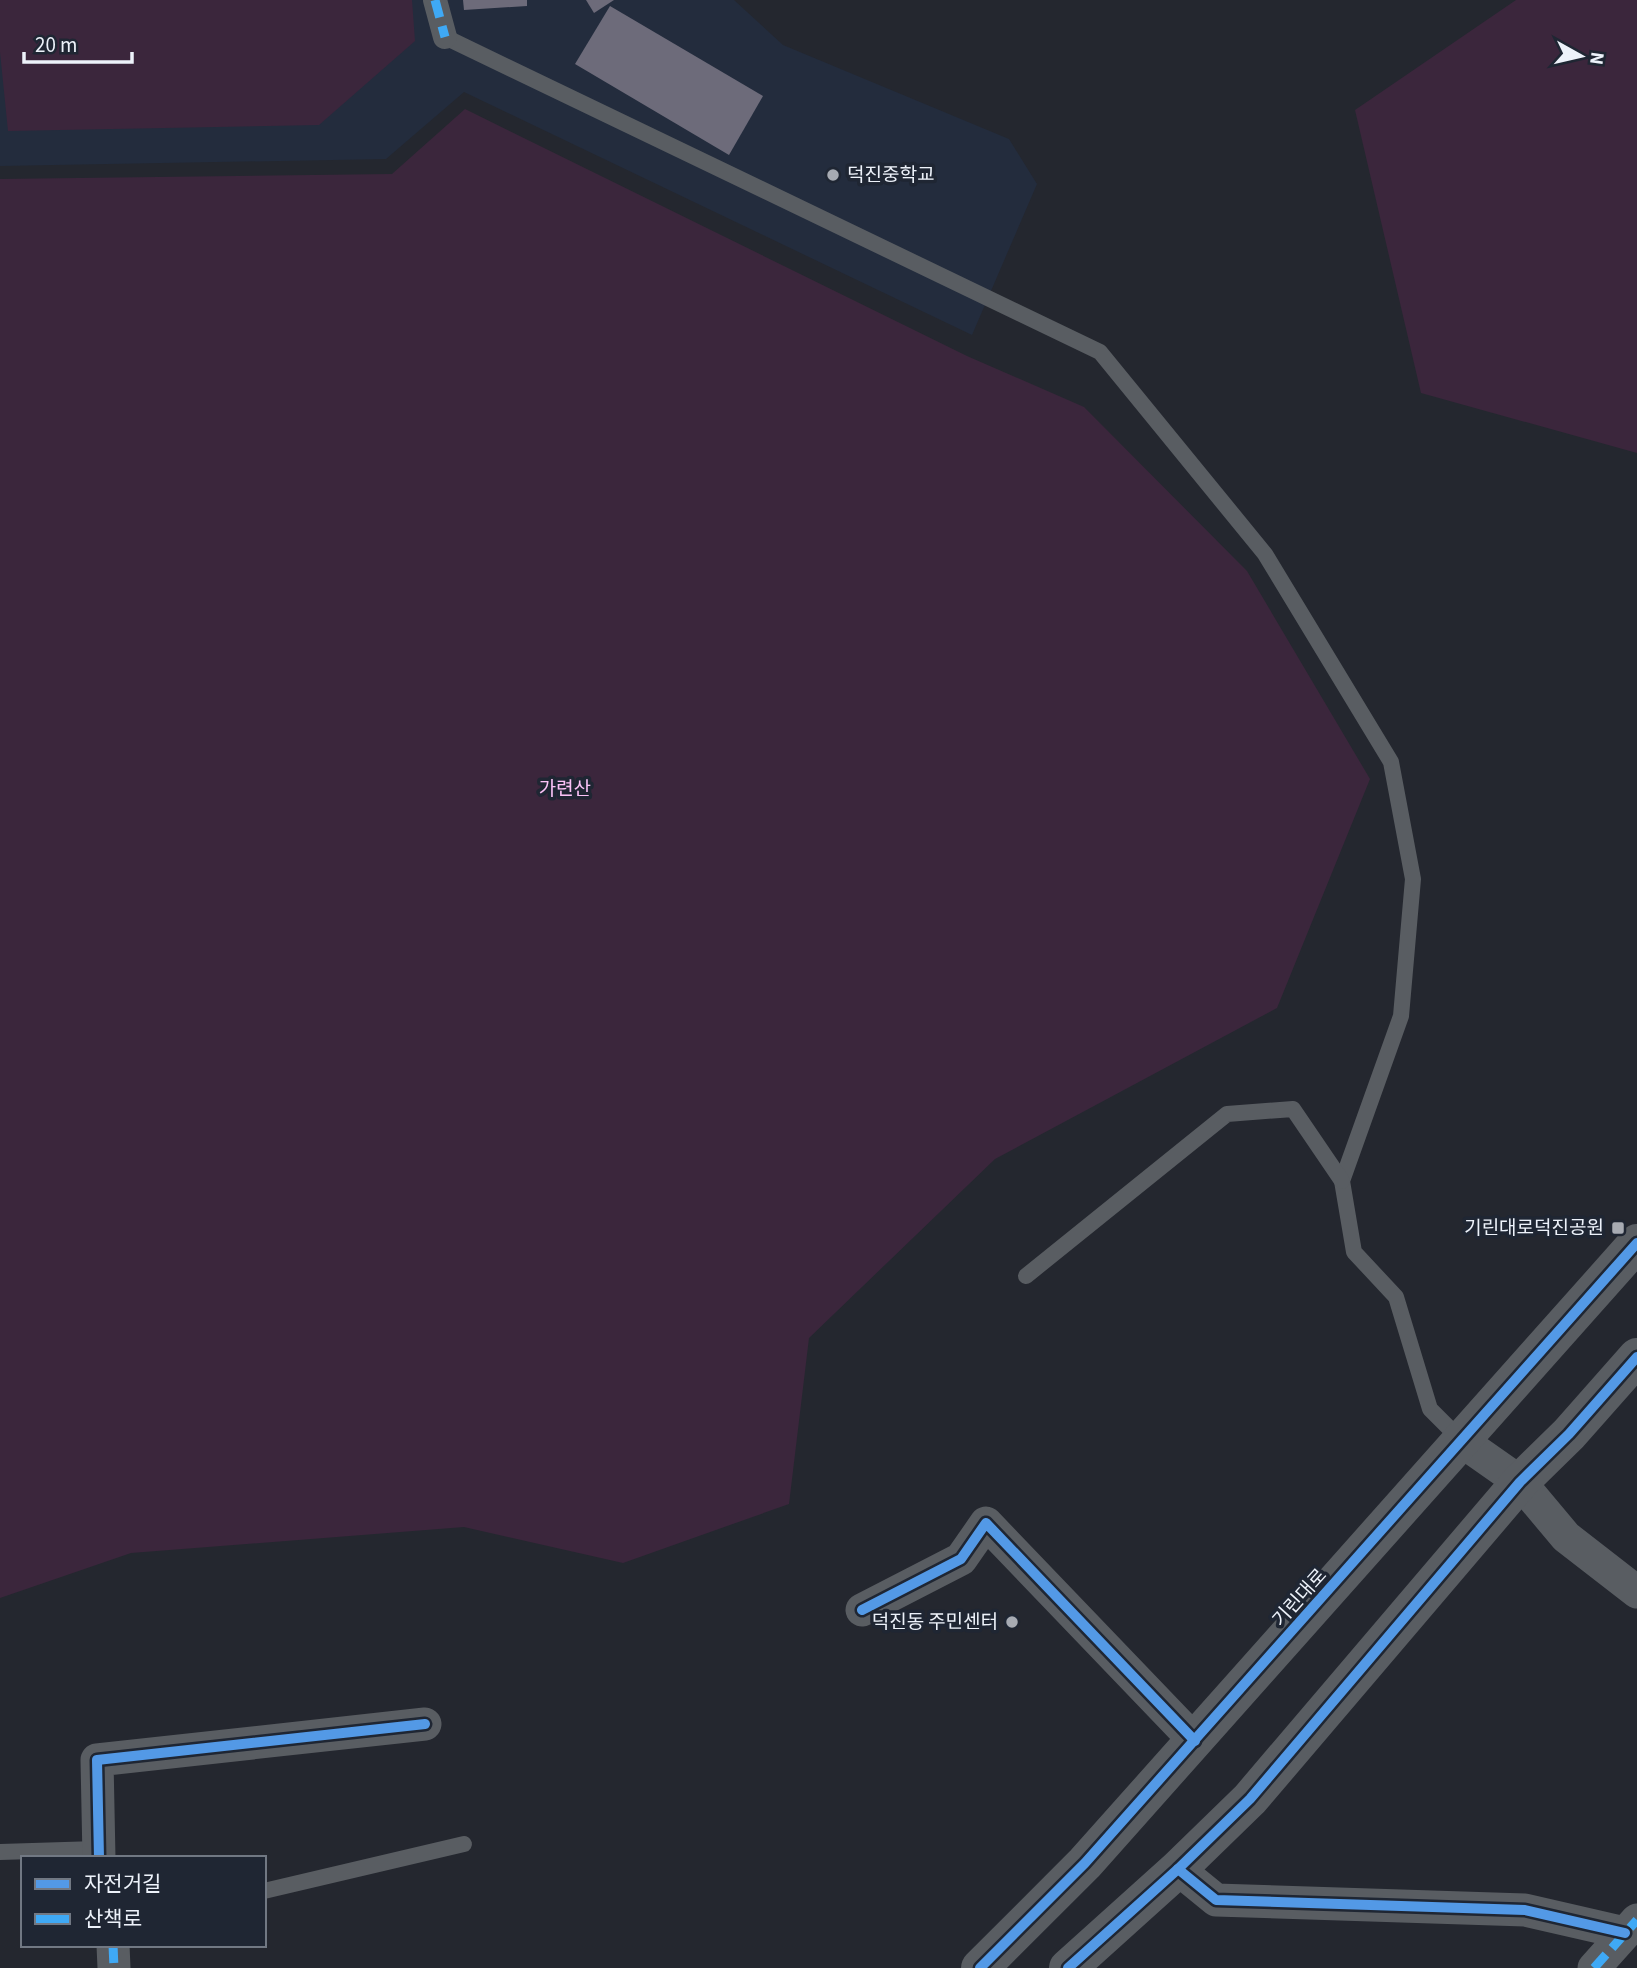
<svg xmlns="http://www.w3.org/2000/svg" width="1637" height="1968" viewBox="0 0 1637 1968" font-family="'Source Sans 3','Noto Sans KR',sans-serif">
	<style>
		.built { fill: #232c3d }
		.green { fill: #3b263c }
		.building { fill: #6d6b7a }
		.lines { fill: none; stroke-linecap: round; stroke-linejoin: round }
		.service { stroke: #595d62; stroke-width: 16 }
		.pedestrian { stroke: #595d62; stroke-width: 24 }
		.minor { stroke: #595d62; stroke-width: 33 }
		.tertiary { stroke: #595d62; stroke-width: 38 }
		.quiet { stroke: #3fa9f5; stroke-width: 9; stroke-dasharray: 18 9; stroke-linecap: butt }
		.cycleway-casing { stroke: #1f2633; stroke-width: 15 }
		.cycleway { stroke: #5399e6; stroke-width: 10 }
		.poi-dot { fill: #a7abb3; stroke: #1f2633; stroke-width: 2.5 }
		.labels { text-anchor: middle; dominant-baseline: central; stroke-width: 7; stroke-linejoin: round; paint-order: stroke }
		.poi-label { font-size: 19px; fill: #edf2fa; stroke: #1f2633; text-anchor: end }
		.park-label { font-size: 19px; fill: #fbc2f7; stroke: #1f2633 }
		.street-label { font-size: 19px; fill: #edf2fa; stroke: #1f2633 }
	</style>
	<rect width="100%" height="100%" fill="#24272f"/>
	<!-- built -->
	<path class="built" d="M0,0h734l49,45 226,94 28,45 -65,151 -508,-243 -78,67 -386,7z"/>
	<!-- green -->
	<g class="green">
		<path d="M0,0h412l3,41 -96,84 -311,6 -8,-79z"/>
		<path d="M1516,0h121v453l-216,-60 -66,-283z"/>
		<path d="M465,109l502,247 117,51 163,164 123,208 -93,229 -282,151 -186,179 -20,166 -166,59 -159,-36 -333,26 -131,45v-1419l392,-5z"/>
	</g>
	<!-- building -->
	<g class="building">
		<path d="M463,0h64v6l-63,4z"/>
		<path d="M586,0h28l-20,13z"/>
		<path d="M610,6l153,90 -34,59 -154,-91z"/>
	</g>
	<g class="lines">
		<!-- service -->
		<g class="service">
			<path d="M445,37l655,315 165,202 126,208 22,117 -12,137 -59,165 12,71 42,45 34,112 32,32"/>
			<path d="M1026,1276l201,-162 66,-5 49,72"/>
			<path d="M0,1852l97,-3"/>
			<path d="M264,1891l200,-47"/>
		</g>
		<!-- pedestrian -->
		<path class="pedestrian" d="M435,0l10,37"/>
		<!-- minor -->
		<g class="minor">
			<path d="M1463,1442l57,40 46,55 71,55"/>
			<path d="M862,1610l99,-51 25,-36 209,218"/>
			<path d="M99,1858l-2,-98 328,-36"/>
			<path d="M1178,1869l38,31 309,10 100,23"/>
			<path d="M113,1945l1,23"/>
			<path d="M1594,1968l43,-48"/>
		</g>
		<!-- tertiary -->
		<g class="tertiary">
			<path d="M980,1968l105,-105 552,-620"/>
			<path d="M1068,1968l110,-99 72,-70 270,-317 49,-48 68,-77"/>
		</g>
		<!-- quiet -->
		<g class="quiet">
			<path d="M435,0l10,37"/>
			<path d="M113,1945l1,23"/>
			<path d="M1594,1968l43,-48"/>
		</g>
		<!-- cycleway casing -->
		<g class="cycleway-casing">
			<g id="cycleway">
				<path d="M862,1610l99,-51 25,-36 209,218"/>
				<path d="M99,1858l-2,-98 328,-36"/>
				<path d="M1178,1869l38,31 309,10 100,23"/>
				<path d="M980,1968l105,-105 552,-620"/>
				<path d="M1068,1968l110,-99 72,-70 270,-317 49,-48 68,-77"/>
			</g>
		</g>
		<!-- cycleway -->
		<use href="#cycleway" class="cycleway"/>
	</g>
	<!-- markers -->
	<g class="poi-dot">
		<circle cx="833" cy="175" r="7"/>
		<rect x="1611" y="1221" width="14" height="14" rx="3.5"/>
		<circle cx="1012" cy="1622" r="7"/>
	</g>
	<g class="labels">
		<!-- poi labels -->
		<g class="poi-label">
			<text x="847" y="175" text-anchor="start">덕진중학교</text>
			<text x="1604" y="1228">기린대로덕진공원</text>
			<text x="998" y="1622">덕진동 주민센터</text>
		</g>
		<!-- park labels -->
		<g class="park-label">
			<text x="565" y="789">가련산</text>
		</g>
		<!-- street labels -->
		<g class="street-label">
			<text transform="translate(1300 1598) rotate(-48)">기린대로</text>
		</g>
	</g>
	<!-- legend -->
	<rect x="21" y="1856" width="245" height="91" fill="#1f2633" stroke="#717883" stroke-width="2"/>
	<rect x="35" y="1879" width="35" height="10" fill="#5399e6" stroke="#717883" stroke-width="2"/>
	<text x="84" y="1891" font-size="21" fill="#edf2fa">자전거길</text>
	<rect x="35" y="1914" width="35" height="10" fill="#3fa9f5" stroke="#717883" stroke-width="2"/>
	<text x="84" y="1926" font-size="21" fill="#edf2fa">산책로</text>
	<!-- north arrow -->
	<g transform="translate(1581 56) rotate(98)" stroke="#1f2633" stroke-width="5" paint-order="stroke">
	<path d="M0-5L12 26L0 18L-12 26Z" fill="#edf2fa"/>
	<text y="-10" font-size="19" font-weight="bold" text-anchor="middle" fill="#edf2fa">N</text>
	</g>
	<!-- scale -->
	<path d="M24 52v10h108v-10" fill="none" stroke="#edf2fa" stroke-width="3.5"/>
	<text x="35" y="52" font-size="21" fill="#edf2fa" stroke="#1f2633" stroke-width="5" paint-order="stroke">20 m</text>
</svg>
